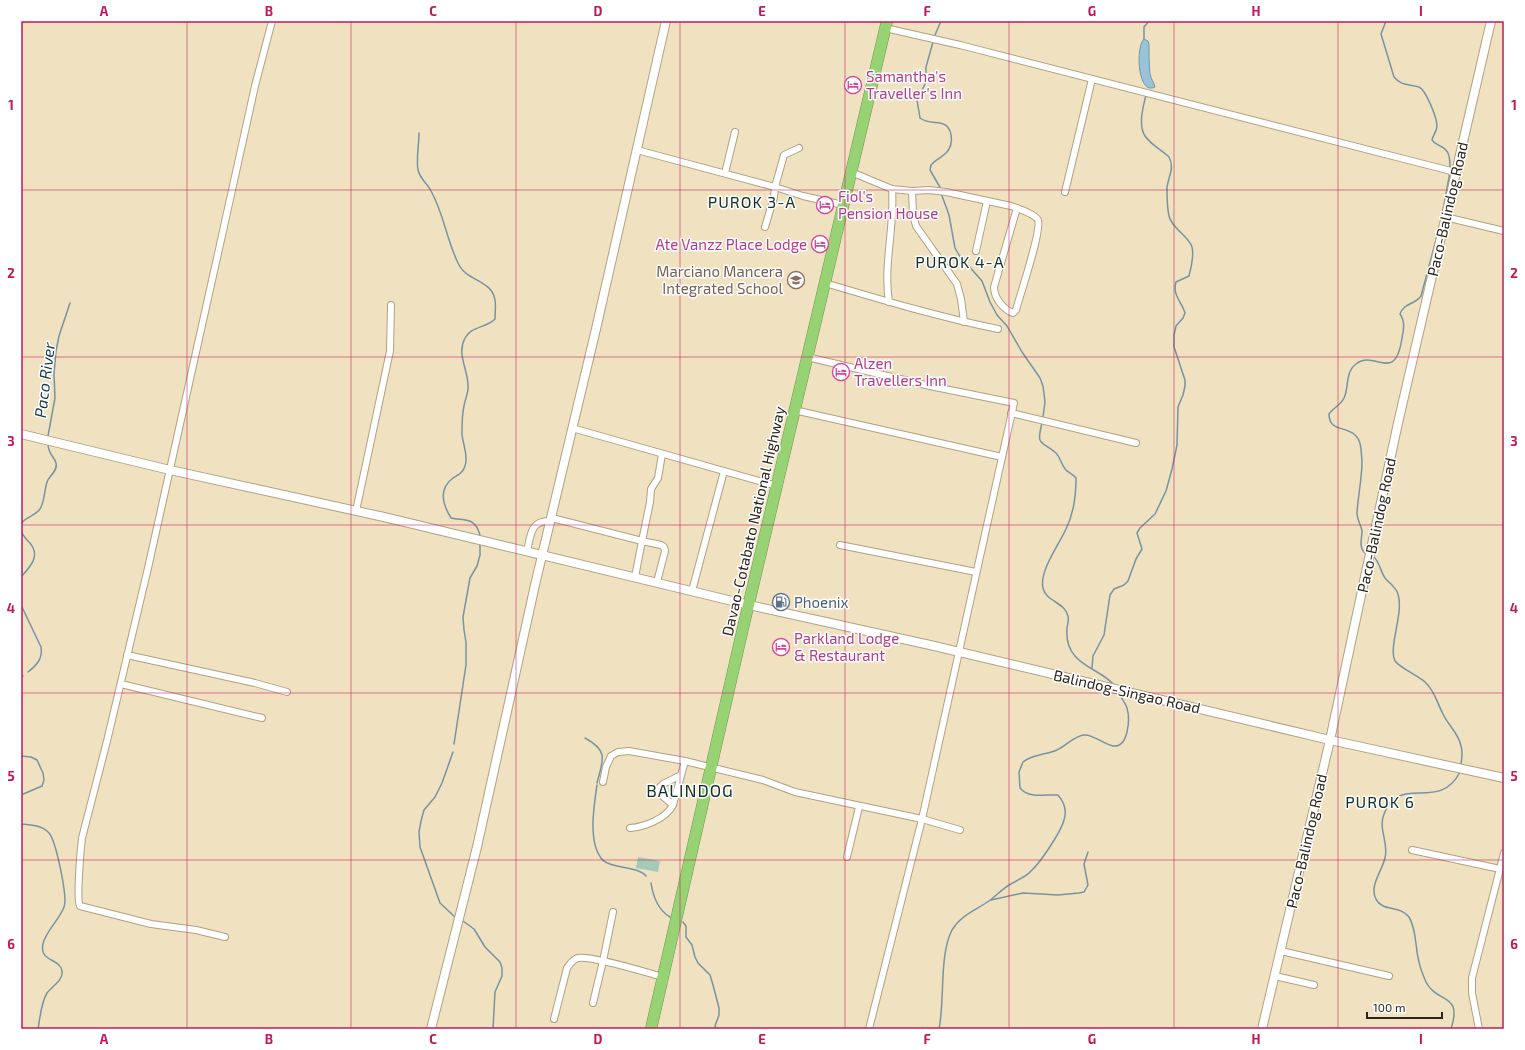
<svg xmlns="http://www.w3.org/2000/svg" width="1525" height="1050" viewBox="0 0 1525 1050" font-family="'Exo 2',sans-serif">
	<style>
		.green { fill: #a3cbb7 }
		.water { fill: #97c4da; stroke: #7794a0 }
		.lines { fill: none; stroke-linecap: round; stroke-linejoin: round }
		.stream { stroke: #7794a0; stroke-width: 1.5 }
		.street-casing { stroke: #afa282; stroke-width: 8 }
		.secondary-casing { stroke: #afa282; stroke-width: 10 }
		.highway-casing { stroke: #719654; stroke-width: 12 }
		.street { stroke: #fff; stroke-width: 6 }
		.secondary { stroke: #fff; stroke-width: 8 }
		.highway { stroke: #97d374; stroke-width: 11 }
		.grid { fill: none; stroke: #c2185b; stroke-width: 1; stroke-opacity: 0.55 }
		.labels { text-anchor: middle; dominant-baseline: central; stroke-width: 3; stroke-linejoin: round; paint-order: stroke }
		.hotel-label { font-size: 15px; fill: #b23c85; stroke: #fff; text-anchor: start }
		.street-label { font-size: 15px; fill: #2b2519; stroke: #fff }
		.education-label { font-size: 15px; fill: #785e54; stroke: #fff; text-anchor: end }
		.service-label { font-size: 15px; fill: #4e5e75; stroke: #fff; text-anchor: start }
		.neighbourhood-label { font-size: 16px; letter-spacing: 1px; fill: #11312a; stroke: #fff }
		.water-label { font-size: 16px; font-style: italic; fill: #12394a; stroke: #fff }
		.quarter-label { font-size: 17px; letter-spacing: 1px; fill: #11312a; stroke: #fff }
		.neatline { fill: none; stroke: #c2185b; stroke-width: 1.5 }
		.grid-label { font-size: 13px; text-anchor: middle; font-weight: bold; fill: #c2185b }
	</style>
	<rect width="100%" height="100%" fill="#f0e2c0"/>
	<!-- green -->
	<path class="green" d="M638,857l22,4 -2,11 -22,-4z"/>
	<!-- water -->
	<path class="water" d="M1144,39l4,2 1,3c0,10 0,21 1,30 1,5 4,8 5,13 -17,9 -20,-39 -11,-48z"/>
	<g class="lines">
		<!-- stream -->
		<g class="stream">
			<path d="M1386,21l-5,13 13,43c7,9 15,7 25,10 7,3 18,31 18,39 0,5 -4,9 -5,14 3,4 5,4 8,6 10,4 10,13 10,22"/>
			<path d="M935,35l6,-14"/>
			<path d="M1144,39v-12l5,-6"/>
			<path d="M933,42l-7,25v15l-9,18 3,18c7,5 12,4 20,5 14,2 14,22 6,30 -5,5 -11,7 -15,12l-1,5 11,19"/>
			<path d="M419,133c0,12 -3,25 -1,37 2,9 9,13 13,21 13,23 16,51 28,74 8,16 33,15 36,35 1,6 0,13 0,19 -8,9 -24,7 -30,19 -9,17 4,32 3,50 0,6 -3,11 -4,18 -2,8 -2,18 -2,27 0,10 7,22 3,33 -2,7 -7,9 -12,12 -15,11 -10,27 -2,40 15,3 24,-1 29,17"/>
			<path d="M941,193l8,22 6,33 4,7 23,26 8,21 7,13 10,11 15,26 18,26 3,8 2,16 -2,15"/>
			<path d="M1443,210l7,-38"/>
			<path d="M1042,423c-6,24 -1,17 14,30 5,5 5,12 10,17 3,3 7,4 10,8 0,17 -2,35 -10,51 -6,14 -27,42 -23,59 3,14 22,14 25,28 1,4 0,8 -1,12 -1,11 1,20 8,28 11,13 28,16 39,29"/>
			<path d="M48,436l7,-38 -1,-24 2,-23 3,-15 11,-33"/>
			<path d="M21,524c4,-7 14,-8 19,-15 5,-8 4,-18 7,-27 2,-6 11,-11 9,-19 -2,-7 -8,-9 -8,-19"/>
			<path d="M21,530c2,7 5,9 9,13 11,13 0,24 -9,34"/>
			<path d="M1366,554c-8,-6 -4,-15 -4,-23 -1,-6 -5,-11 -5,-18 1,-17 5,-34 5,-52 -1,-8 0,-20 -7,-26 -9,-9 -26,-3 -26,-21 4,-6 12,-9 15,-16 5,-10 1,-26 12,-34 19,-15 39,21 46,-26 2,-9 3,-17 -2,-24 4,-11 14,-9 21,-18l19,-71"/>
			<path d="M1373,556c7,6 7,15 12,22 4,5 11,9 13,16 6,19 -10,54 -3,67 4,6 23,15 30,21 10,9 12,21 18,32 5,11 16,20 18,32 2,6 1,12 0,18"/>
			<path d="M21,605l20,42c2,11 -4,18 -13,25"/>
			<path d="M1092,668l1,-12 11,-21 6,-40 4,-6 10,-4 4,-4 8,-22 6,-10 -5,-16 3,-5 15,-14 11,-23 6,-22 5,-24 1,-38 5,-12 2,-9v-6l-11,-33v-12l2,-9 7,-8 2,-5c-3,-11 -13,-18 -9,-31l13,-6c2,-8 7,-26 1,-33 -6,-10 -18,-15 -21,-27 -2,-9 -2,-19 -2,-28 1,-11 8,-20 2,-31 -7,-7 -18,-12 -24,-21 -7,-11 -2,-29 1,-41"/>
			<path d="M21,676h2"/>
			<path d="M585,738c24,13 18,22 12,45"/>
			<path d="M454,744l12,-79v-23l-2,-12 -1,-13 7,-39 7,-12 3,-11v-12"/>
			<path d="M453,752l-11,31 -7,14 -11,13 -3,11 -2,11 1,15 20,56 15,14"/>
			<path d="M21,756l10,1 6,3 6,13 1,7 -2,6 -21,9"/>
			<path d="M597,785c-3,20 -9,56 4,73 3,5 11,7 16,8 9,2 23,3 29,10"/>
			<path d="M21,824c10,1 21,1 28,9 7,8 19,65 15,74 -4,12 -19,25 -21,37 -4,18 17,14 19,27 2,9 -11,16 -15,22 -6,10 -7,25 -9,36"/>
			<path d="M651,883c2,13 7,27 19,34"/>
			<path d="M991,900l32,-7 35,2 21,-2 5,-1 4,-7 -4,-21 4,-12"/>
			<path d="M463,921l11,8 11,18 15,15 2,6v8l-7,16 -2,37"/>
			<path d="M683,922l3,4v11l6,8 3,12 3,6 12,12 3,10 6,23v7l-4,11 1,3"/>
			<path d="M939,1029c6,-29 0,-74 13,-99 9,-15 24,-20 37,-29 8,-6 14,-13 22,-17 6,-4 15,-7 20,-13 9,-8 30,-39 33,-51 3,-9 0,-18 -6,-25 -13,-1 -29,4 -38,-7l-1,-16 4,-10c10,-8 23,-7 34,-12 9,-4 17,-14 27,-15 9,-1 19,9 29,11 16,2 17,-28 14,-38 -2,-6 -6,-10 -9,-16"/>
			<path d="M1451,1029c12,-37 -14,-25 -25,-47 -3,-7 -6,-14 -7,-20 -4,-14 -2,-32 -10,-45 -9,-12 -27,-5 -33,-18 -7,-13 6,-28 9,-41 4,-15 -7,-29 -1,-44 15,-41 55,-1 76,-42"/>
		</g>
		<!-- street casing -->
		<g class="street-casing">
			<g id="street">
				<path d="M885,28l75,17 495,127"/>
				<path d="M799,148l-15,7 -9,32 28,9 40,9"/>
				<path d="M637,150l138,37 -1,10 -9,30"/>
				<path d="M851,172l41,17 20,2 17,-1 17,2 65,14c6,2 24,8 27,14 4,10 -18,75 -22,90l-3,3c-10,-4 -19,-15 -19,-26l23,-79"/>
				<path d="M725,173l10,-41"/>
				<path d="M912,191l1,23 3,12 41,58 4,15 3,23"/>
				<path d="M1065,192l27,-113"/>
				<path d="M1445,217l59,14"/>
				<path d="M976,251l11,-50"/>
				<path d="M825,283c57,17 114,34 173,46"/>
				<path d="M889,302c-6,-38 6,-75 3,-113"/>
				<path d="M807,357l123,29 84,17 -92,416 -53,210"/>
				<path d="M794,410l208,47"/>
				<path d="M1011,413l125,30"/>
				<path d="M572,428l205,58"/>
				<path d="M356,511l34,-160 1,-46"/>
				<path d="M552,518l90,23 8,-39 1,-13 7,-11 4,-24"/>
				<path d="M840,545l136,27"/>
				<path d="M527,551c4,-16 3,-31 24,-30"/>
				<path d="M635,577l7,-36 19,4 3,2 1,4 -8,31"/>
				<path d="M692,591l32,-120"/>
				<path d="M127,655l128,28 32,9"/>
				<path d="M121,684l141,34"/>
				<path d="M681,775l-18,9 -5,5 1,4 14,12 12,-44"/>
				<path d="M603,782l3,-15 5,-11 7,-4 11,-1 56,10 78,19 32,12 127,27 38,11"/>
				<path d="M630,828c14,-1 36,-9 43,-23"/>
				<path d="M1412,850l88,19"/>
				<path d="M847,857l12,-50"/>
				<path d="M225,937l-29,-7 -45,-6 -71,-18c-4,-6 1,-59 2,-68l25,-97 41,-173 71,-319 36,-163 17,-65"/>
				<path d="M1281,951l108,25"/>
				<path d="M1275,976l39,9"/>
				<path d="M593,1003l10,-42 10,-49"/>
				<path d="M554,1019l13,-51c3,-4 6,-9 11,-10 13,-3 70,15 85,19"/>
				<path d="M1479,1029l-7,-36v-15l32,-125"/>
			</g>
		</g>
		<!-- secondary casing -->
		<g class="secondary-casing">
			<g id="secondary">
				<path d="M21,434l149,36 214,47 365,88 181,40 400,95 174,38"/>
				<path d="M431,1029l46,-182 58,-262 61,-256 70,-308"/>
				<path d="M1262,1029l68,-289 68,-317 93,-402"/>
			</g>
		</g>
		<!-- highway casing -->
		<g class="highway-casing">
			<path id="highway" d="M651,1029l92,-401 144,-607"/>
		</g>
		<!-- street -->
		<use href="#street" class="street"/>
		<!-- secondary -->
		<use href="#secondary" class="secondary"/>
		<!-- highway -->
		<use href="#highway" class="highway"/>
	</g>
	<!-- grid -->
	<path class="grid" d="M187,21v1008M351,21v1008M516,21v1008M680,21v1008M845,21v1008M1009,21v1008M1174,21v1008M1338,21v1008M21,190h1483M21,357h1483M21,525h1483M21,693h1483M21,860h1483"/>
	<!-- icons -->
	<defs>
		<g id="hotel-ring" transform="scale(0.9)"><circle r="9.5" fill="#fff" stroke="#d1479c" stroke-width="1.5"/><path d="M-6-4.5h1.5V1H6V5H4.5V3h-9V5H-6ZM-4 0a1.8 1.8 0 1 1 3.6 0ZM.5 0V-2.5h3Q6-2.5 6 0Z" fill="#d1479c"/></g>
		<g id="school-ring" transform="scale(0.9)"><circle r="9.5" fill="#fff" stroke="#8d6e63" stroke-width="1.5"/><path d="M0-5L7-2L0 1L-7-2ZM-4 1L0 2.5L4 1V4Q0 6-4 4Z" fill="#8d6e63"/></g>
		<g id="fuel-ring" transform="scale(0.9)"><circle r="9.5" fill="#fff" stroke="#5c6f8a" stroke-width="1.5"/><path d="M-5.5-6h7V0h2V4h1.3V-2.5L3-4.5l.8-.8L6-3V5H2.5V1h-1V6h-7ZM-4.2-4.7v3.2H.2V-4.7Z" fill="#5c6f8a"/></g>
	</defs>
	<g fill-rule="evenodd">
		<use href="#hotel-ring" x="853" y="85"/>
		<use href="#hotel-ring" x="825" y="205"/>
		<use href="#hotel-ring" x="820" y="244"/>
		<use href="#school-ring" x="796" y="280"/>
		<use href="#hotel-ring" x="841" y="372"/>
		<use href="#fuel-ring" x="781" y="602"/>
		<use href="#hotel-ring" x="781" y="647"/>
	</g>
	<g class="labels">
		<!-- hotel labels -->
		<g class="hotel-label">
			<text x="866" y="76">Samantha's<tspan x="866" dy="17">Traveller's Inn</tspan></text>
			<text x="838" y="196">Fiol's<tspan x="838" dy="17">Pension House</tspan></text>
			<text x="807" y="244" text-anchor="end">Ate Vanzz Place Lodge</text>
			<text x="854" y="363">Alzen<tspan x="854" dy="17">Travellers Inn</tspan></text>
			<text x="794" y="638">Parkland Lodge<tspan x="794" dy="17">&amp; Restaurant</tspan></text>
		</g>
		<!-- street labels -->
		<g class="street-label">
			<text transform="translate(1447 209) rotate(-77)">Paco-Balindog Road</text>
			<text transform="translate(753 521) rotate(-77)">Davao-Cotabato National Highway</text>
			<text transform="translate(1376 525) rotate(-78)">Paco-Balindog Road</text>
			<text transform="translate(1127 691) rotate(13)">Balindog-Singao Road</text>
			<text transform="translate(1306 841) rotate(-77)">Paco-Balindog Road</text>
		</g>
		<!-- education labels -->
		<g class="education-label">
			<text x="783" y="271">Marciano Mancera<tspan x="783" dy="17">Integrated School</tspan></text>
		</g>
		<!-- service labels -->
		<g class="service-label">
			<text x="794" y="602">Phoenix</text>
		</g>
		<!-- neighbourhood labels -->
		<g class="neighbourhood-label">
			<text x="752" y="201">PUROK 3-A</text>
			<text x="960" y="261">PUROK 4-A</text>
			<text x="1380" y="801">PUROK 6</text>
		</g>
		<!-- water labels -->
		<g class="water-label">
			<text transform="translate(44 380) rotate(-83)">Paco River</text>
		</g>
		<!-- quarter labels -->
		<g class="quarter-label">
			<text x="690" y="790">BALINDOG</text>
		</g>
	</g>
	<!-- border -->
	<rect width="1525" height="1050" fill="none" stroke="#ffffff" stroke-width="44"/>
	<!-- scale -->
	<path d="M1367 1012v6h75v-6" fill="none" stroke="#2b2519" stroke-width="2"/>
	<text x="1373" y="1012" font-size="12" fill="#2b2519" stroke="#ffffff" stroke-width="3" paint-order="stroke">100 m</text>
	<rect x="22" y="22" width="1481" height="1006" class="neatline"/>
	<g class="grid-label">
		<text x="104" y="16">A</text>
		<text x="269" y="16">B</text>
		<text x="433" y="16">C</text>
		<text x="598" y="16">D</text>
		<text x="762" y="16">E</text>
		<text x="927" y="16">F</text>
		<text x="1092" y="16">G</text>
		<text x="1256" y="16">H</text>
		<text x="1421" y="16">I</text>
		<text x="11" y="110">1</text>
		<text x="1514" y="110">1</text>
		<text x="11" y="278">2</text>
		<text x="1514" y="278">2</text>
		<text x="11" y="446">3</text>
		<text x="1514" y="446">3</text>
		<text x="11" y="613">4</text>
		<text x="1514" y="613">4</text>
		<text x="11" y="781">5</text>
		<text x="1514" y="781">5</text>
		<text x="11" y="949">6</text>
		<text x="1514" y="949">6</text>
		<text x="104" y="1044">A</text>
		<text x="269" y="1044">B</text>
		<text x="433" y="1044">C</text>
		<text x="598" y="1044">D</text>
		<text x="762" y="1044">E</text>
		<text x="927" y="1044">F</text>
		<text x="1092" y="1044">G</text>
		<text x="1256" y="1044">H</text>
		<text x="1421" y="1044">I</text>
	</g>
</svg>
